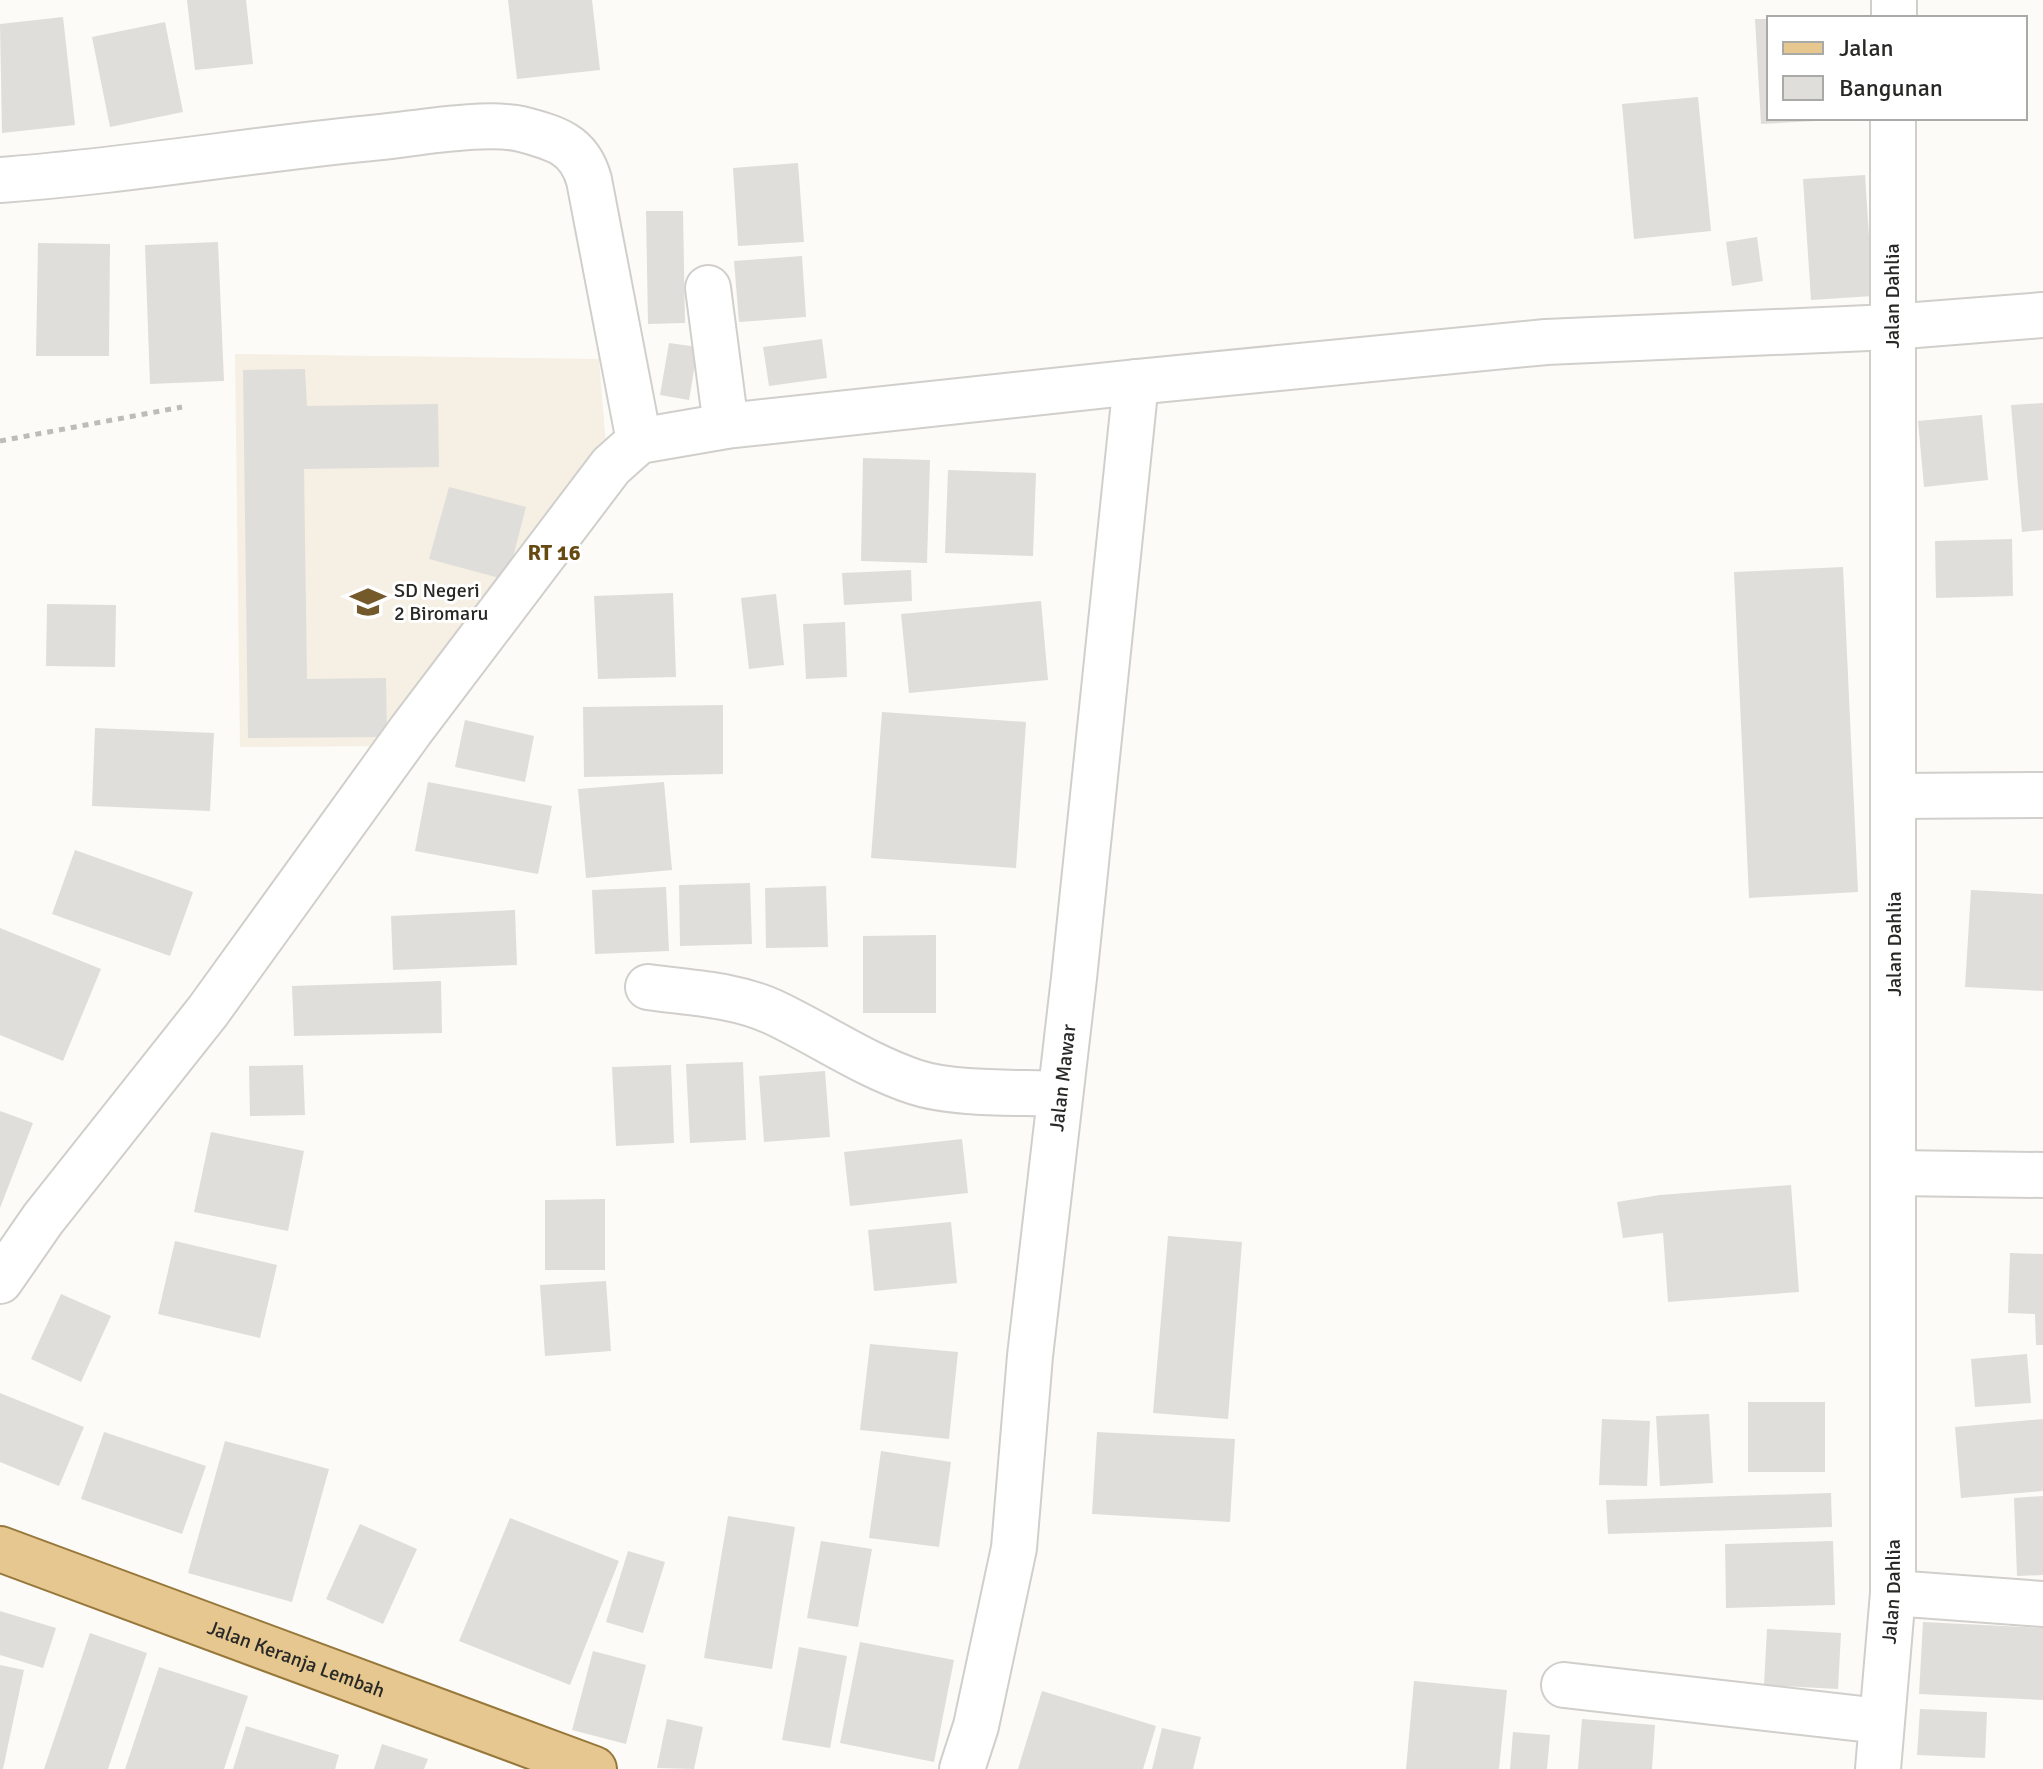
<svg xmlns="http://www.w3.org/2000/svg" width="2043" height="1769" viewBox="0 0 2043 1769" font-family="Signika,sans-serif">
	<style>
		.built { fill: #f5efe4 }
		.building { fill: #e0deda }
		.lines { fill: none; stroke-linecap: round; stroke-linejoin: round }
		.minor-casing { stroke: #d1cfcb; stroke-width: 48 }
		.primary-casing { stroke: #97773a; stroke-width: 48 }
		.path { stroke: #bdbcb8; stroke-width: 5; stroke-dasharray: 6 6; stroke-linecap: butt }
		.minor { stroke: #fff; stroke-width: 44 }
		.primary { stroke: #e5c78f; stroke-width: 44 }
		.labels { text-anchor: middle; dominant-baseline: central; stroke-width: 6; stroke-linejoin: round; paint-order: stroke }
		.street-label { font-size: 20px; fill: #282826; stroke: #fff }
		.poi-label { font-size: 20px; fill: #282826; stroke: #fff; text-anchor: start }
		.neighbourhood-label { font-size: 22px; font-weight: bold; fill: #664a11; stroke: #fff }
	</style>
	<rect width="100%" height="100%" fill="#fdfbf7"/>
	<!-- built -->
	<path class="built" d="M235,354l364,5 8,99 -219,288 -148,1z"/>
	<!-- building -->
	<g class="building">
		<path d="M187,0h59l7,64 -58,6z"/>
		<path d="M508,0h84l8,70 -83,9z"/>
		<path d="M63,17l12,108 -73,8 -2,-109z"/>
		<path d="M1755,19h14v99h46v3l-54,3z"/>
		<path d="M165,22l18,90 -73,15 -18,-90z"/>
		<path d="M1698,97l13,134 -77,8 -12,-135z"/>
		<path d="M798,163l6,79 -66,4 -5,-78z"/>
		<path d="M1865,175l8,121 -62,4 -8,-121z"/>
		<path d="M646,211h37l2,112 -37,1z"/>
		<path d="M1757,237l6,44 -31,5 -6,-44z"/>
		<path d="M218,242l6,139 -74,3 -5,-139z"/>
		<path d="M38,243l72,1 -1,112h-73z"/>
		<path d="M802,256l4,61 -67,5 -5,-61z"/>
		<path d="M822,339l5,39 -58,8 -6,-39z"/>
		<path d="M669,343l29,4 -9,53 -29,-5z"/>
		<path d="M305,369l2,37 131,-2 1,63 -135,2 3,210 79,-1 1,59 -139,1 -5,-368z"/>
		<path d="M2043,403v127l-21,2 -11,-127z"/>
		<path d="M1982,415l6,65 -64,7 -6,-66z"/>
		<path d="M863,458l67,2 -3,103 -66,-2z"/>
		<path d="M948,470l88,3 -3,83 -88,-3z"/>
		<path d="M449,487l77,20 -19,73 -78,-21z"/>
		<path d="M2012,539l1,57 -77,2 -1,-57z"/>
		<path d="M1843,567l15,325 -109,6 -15,-326z"/>
		<path d="M911,570l1,31 -68,4 -2,-32z"/>
		<path d="M673,593l3,84 -78,2 -4,-83z"/>
		<path d="M776,594l8,71 -35,4 -8,-71z"/>
		<path d="M1041,601l7,79 -139,13 -8,-79z"/>
		<path d="M47,604l69,1 -1,62 -69,-1z"/>
		<path d="M845,622l2,55 -41,2 -3,-55z"/>
		<path d="M723,705v69l-139,3 -1,-70z"/>
		<path d="M882,712l144,10 -10,146 -145,-10z"/>
		<path d="M465,720l69,16 -9,46 -70,-15z"/>
		<path d="M95,728l119,5 -4,78 -118,-5z"/>
		<path d="M428,782l124,24 -14,68 -123,-23z"/>
		<path d="M664,782l8,88 -86,8 -8,-89z"/>
		<path d="M75,850l118,42 -23,64 -118,-42z"/>
		<path d="M750,883l2,61 -72,2 -1,-61z"/>
		<path d="M826,886l2,61 -62,1 -1,-60z"/>
		<path d="M666,887l3,64 -74,3 -3,-64z"/>
		<path d="M1971,890l72,4v97l-78,-4z"/>
		<path d="M515,910l2,55 -124,5 -2,-54z"/>
		<path d="M0,928l101,41 -38,92 -63,-26z"/>
		<path d="M936,935v78h-73v-77z"/>
		<path d="M441,981l1,52 -148,3 -2,-50z"/>
		<path d="M743,1062l3,78 -56,3 -4,-79z"/>
		<path d="M303,1065l2,50 -55,1 -1,-50z"/>
		<path d="M671,1065l3,78 -58,3 -4,-79z"/>
		<path d="M825,1071l5,66 -66,5 -5,-66z"/>
		<path d="M0,1111l33,12 -33,85z"/>
		<path d="M211,1132l93,19 -16,80 -94,-19z"/>
		<path d="M962,1139l6,54 -118,13 -6,-54z"/>
		<path d="M1791,1185l8,107 -131,10 -5,-69 -40,5 -6,-36 43,-7z"/>
		<path d="M605,1199v71h-60v-70z"/>
		<path d="M951,1222l6,61 -83,8 -6,-61z"/>
		<path d="M1168,1236l74,6 -14,177 -75,-6z"/>
		<path d="M175,1241l102,24 -17,73 -102,-24z"/>
		<path d="M2010,1253l33,1v91h-7l-1,-31 -27,-1z"/>
		<path d="M606,1281l5,70 -66,5 -5,-71z"/>
		<path d="M61,1294l50,22 -30,66 -50,-23z"/>
		<path d="M870,1344l88,8 -9,87 -89,-9z"/>
		<path d="M2027,1354l4,49 -56,4 -4,-48z"/>
		<path d="M0,1393l84,34 -25,59 -59,-24z"/>
		<rect x="1748" y="1402" width="77" height="70"/>
		<path d="M1709,1414l4,69 -53,3 -4,-70z"/>
		<path d="M1602,1419l48,2 -3,65 -48,-1z"/>
		<path d="M2043,1419v72l-82,7 -6,-71z"/>
		<path d="M104,1432l102,34 -24,68 -101,-35z"/>
		<path d="M1097,1432l138,7 -5,83 -138,-8z"/>
		<path d="M225,1441l104,28 -37,133 -104,-29z"/>
		<path d="M881,1451l70,11 -12,85 -70,-9z"/>
		<path d="M1831,1493l1,34 -224,7 -2,-34z"/>
		<path d="M2043,1496v79l-26,1 -3,-78z"/>
		<path d="M728,1516l67,11 -23,142 -68,-11z"/>
		<path d="M510,1518l109,43 -49,124 -111,-44z"/>
		<path d="M360,1524l57,25 -34,75 -57,-25z"/>
		<path d="M821,1541l51,8 -14,78 -51,-9z"/>
		<path d="M1833,1541l2,64 -109,3 -1,-64z"/>
		<path d="M628,1551l37,11 -22,71 -37,-11z"/>
		<path d="M0,1611l56,17 -13,40 -43,-13z"/>
		<path d="M1923,1622l120,6v72l-124,-6z"/>
		<path d="M1767,1629l74,4 -3,56 -74,-4z"/>
		<path d="M90,1633l57,20 -39,116h-64z"/>
		<path d="M860,1642l94,18 -20,102 -94,-19z"/>
		<path d="M799,1647l48,9 -17,92 -48,-8z"/>
		<path d="M593,1651l53,14 -20,79 -54,-14z"/>
		<path d="M0,1665l24,5 -21,99h-3z"/>
		<path d="M159,1667l89,29 -24,73h-99z"/>
		<path d="M1414,1681l93,9 -8,79h-93z"/>
		<path d="M1042,1691l114,35 -13,43h-125z"/>
		<path d="M1920,1709l67,3 -2,46 -68,-3z"/>
		<path d="M667,1719l36,8 -9,42 -37,-1z"/>
		<path d="M1582,1719l73,6 -3,44h-74z"/>
		<path d="M246,1726l93,29 -4,14h-102z"/>
		<path d="M1162,1728l39,9 -8,32h-41z"/>
		<path d="M1513,1732l37,3 -3,34h-37z"/>
		<path d="M382,1744l46,15 -4,10h-50z"/>
	</g>
	<g class="lines">
		<!-- minor casing -->
		<g class="minor-casing">
			<g id="minor">
				<path d="M1894,18v-18"/>
				<path d="M0,180c127,-9 254,-31 381,-43 38,-4 105,-16 140,-8 34,9 58,15 68,51l50,261"/>
				<path d="M708,288l18,138"/>
				<path d="M1893,796l150,-1"/>
				<path d="M648,987c41,6 86,7 125,25 47,22 91,53 142,70 39,13 103,10 145,12"/>
				<path d="M1895,1173l148,2"/>
				<path d="M0,1281l43,-62 165,-208 203,-281 200,-264 28,-25 87,-15 410,-44 410,-40 345,-15 152,-12"/>
				<path d="M1893,1593l150,11"/>
				<path d="M1564,1685l316,36"/>
				<path id="s1" d="M962,1769l14,-43 38,-178 16,-192 44,-378 62,-596"/>
				<path id="s2" d="M1878,1769l15,-176v-1475"/>
			</g>
		</g>
		<!-- primary casing -->
		<g class="primary-casing">
			<g id="primary">
				<path id="s3" d="M0,1549l594,220"/>
			</g>
		</g>
		<!-- path -->
		<path class="path" d="M0,441l182,-34"/>
		<!-- minor -->
		<use href="#minor" class="minor"/>
		<!-- primary -->
		<use href="#primary" class="primary"/>
	</g>
	<!-- icons -->
	<defs>
		<g id="school-bare" transform="scale(2.76)"><path d="M0-5L7-2L0 1L-7-2ZM-4 1L0 2.5L4 1V4Q0 6-4 4Z" fill="#745a2b" stroke="#fff" stroke-width="2.5" paint-order="stroke"/></g>
	</defs>
	<g fill-rule="evenodd">
		<use href="#school-bare" x="368" y="602"/>
	</g>
	<g class="labels">
		<!-- street labels -->
		<g class="street-label">
			<text transform="translate(1892 296) rotate(-90)">Jalan Dahlia</text>
			<text transform="translate(1894 944) rotate(-90)">Jalan Dahlia</text>
			<text stroke="none"><textPath href="#s1" startOffset="700">Jalan Mawar</textPath></text>
			<text stroke="none"><textPath href="#s2" startOffset="178">Jalan Dahlia</textPath></text>
			<text stroke="none"><textPath href="#s3" startOffset="316">Jalan Keranja Lembah</textPath></text>
		</g>
		<!-- poi labels -->
		<g class="poi-label">
			<text x="394" y="590">SD Negeri<tspan x="394" dy="23">2 Biromaru</tspan></text>
		</g>
		<!-- neighbourhood labels -->
		<g class="neighbourhood-label">
			<text x="554" y="552">RT 16</text>
		</g>
	</g>
	<!-- legend -->
	<rect x="1767" y="16" width="260" height="104" fill="#ffffff" stroke="#a9a9a8" stroke-width="2"/>
	<rect x="1783" y="42" width="40" height="12" fill="#e5c78f" stroke="#a9a9a8" stroke-width="2"/>
	<text x="1839" y="56" font-size="24" fill="#282826">Jalan</text>
	<rect x="1783" y="76" width="40" height="24" fill="#e0deda" stroke="#a9a9a8" stroke-width="2"/>
	<text x="1839" y="96" font-size="24" fill="#282826">Bangunan</text>
</svg>
